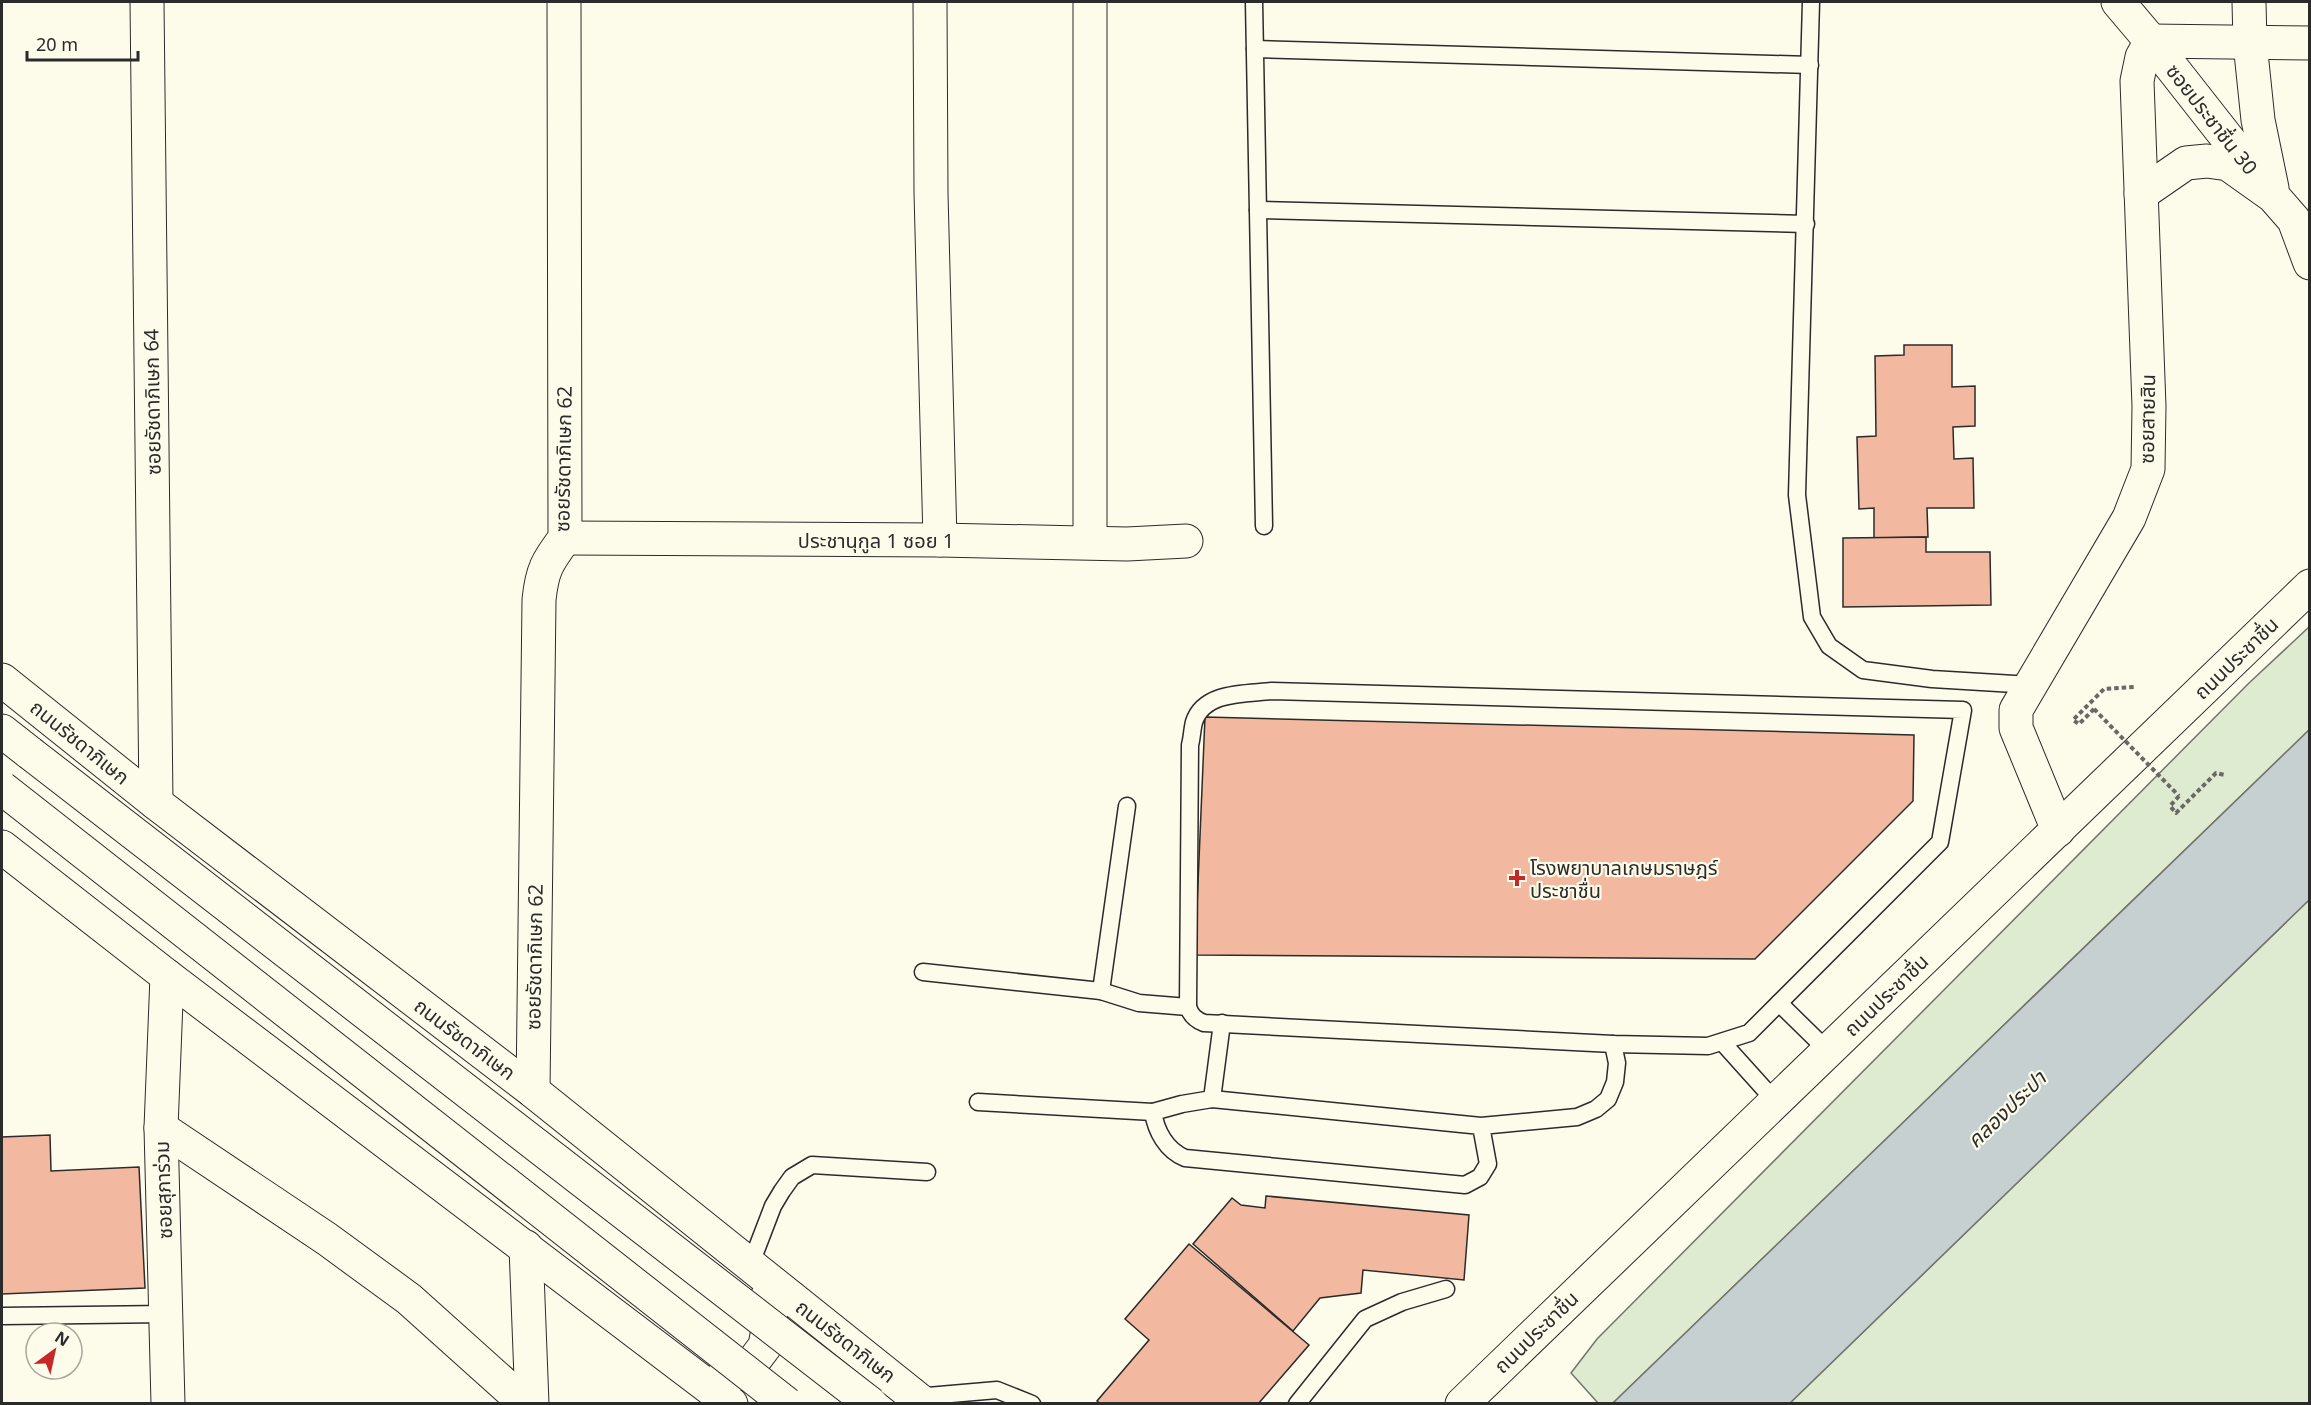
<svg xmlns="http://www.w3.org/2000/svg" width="2311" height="1405" viewBox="0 0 2311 1405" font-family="'Noto Sans','Noto Sans Thai',sans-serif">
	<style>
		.green { fill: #deebd1; stroke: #74746e; stroke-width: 1.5 }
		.water { fill: #c7d0d0; stroke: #74746e; stroke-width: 1.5 }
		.building { fill: #f2b8a0; stroke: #2b2b2b; stroke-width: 1.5 }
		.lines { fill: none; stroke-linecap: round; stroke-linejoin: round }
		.service-casing { stroke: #2b2b2b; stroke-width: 19 }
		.minor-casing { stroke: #2b2b2b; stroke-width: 35 }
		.secondary-casing { stroke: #2b2b2b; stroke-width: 35 }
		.primary-casing { stroke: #2b2b2b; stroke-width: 35 }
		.motorway-casing { stroke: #2b2b2b; stroke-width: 35 }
		.path { stroke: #6a6964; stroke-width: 4; stroke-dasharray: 4.5 3; stroke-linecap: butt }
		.service { stroke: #fdfbea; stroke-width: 16 }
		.minor { stroke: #fdfbea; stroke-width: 33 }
		.secondary { stroke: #fdfbea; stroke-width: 33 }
		.primary { stroke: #fdfbea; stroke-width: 33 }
		.motorway { stroke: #fdfbea; stroke-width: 33 }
		.primary-bridge-casing { stroke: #2b2b2b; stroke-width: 35; stroke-linecap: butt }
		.path-bridge { stroke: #6a6964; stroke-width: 4; stroke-dasharray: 4.5 3; stroke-linecap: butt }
		.primary-bridge { stroke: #fdfbea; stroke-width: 33 }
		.poi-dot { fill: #c62828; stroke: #fdfbea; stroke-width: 2 }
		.labels { text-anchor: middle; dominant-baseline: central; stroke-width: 4.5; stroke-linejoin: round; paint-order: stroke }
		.street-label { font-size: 20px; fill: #2b2b2b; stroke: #fdfbea }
		.poi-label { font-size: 20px; fill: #2b2b2b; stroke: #fdfbea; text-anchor: start }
		.water-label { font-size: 21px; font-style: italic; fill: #2b2b2b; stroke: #fdfbea }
	</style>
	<rect width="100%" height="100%" fill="#fdfbea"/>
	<!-- green -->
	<g class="green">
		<path d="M2309,627v103l-696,673h-15l-27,-30 26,-34 652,-656z"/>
		<path d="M2309,900v503h-519z"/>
	</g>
	<!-- water -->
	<path class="water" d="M2309,730v170l-519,503h-177z"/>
	<!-- building -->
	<g class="building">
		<path d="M1904,345h48v42l23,-1v40l-22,1 1,32 19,-1 1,50h-47l1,29 -54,1v-30l-15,1 -2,-72 19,-1 -1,-80 29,-1z"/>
		<path d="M1926,537v15h64l1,53 -148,2v-69z"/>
		<path d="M1205,717l709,18 -1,66 -158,158 -560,-4z"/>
		<path d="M50,1135l1,36 88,-4 6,121 -143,6v-157z"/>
		<path d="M1266,1196l203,19 -5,65 -101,-10 -2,23 -41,5 -27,33 -100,-87 39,-46 9,7 24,3z"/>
		<path d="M1189,1244l120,101 -51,59h-157l-4,-3 52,-61 -24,-21z"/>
	</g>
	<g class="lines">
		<!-- service casing -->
		<g class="service-casing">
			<g id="service">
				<path d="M1254,2l10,524"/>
				<path d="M1811,2l-14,493 15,122 17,29 34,24 69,9 99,6"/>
				<path d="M1255,49l555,16"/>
				<path d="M1258,210l548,14"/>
				<path d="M1272,691l691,19 -23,132 -191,191 -41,13 -95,-2 -409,-21c-8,-3 -13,-7 -16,-16l2,-262c2,-7 2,-15 4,-23 10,-31 52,-28 78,-31z"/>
				<path d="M923,972l178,19 38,12 49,4"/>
				<path d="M1101,991l26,-185"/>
				<path d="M1779,1003l49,48"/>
				<path d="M1722,1042l53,59"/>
				<path d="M1212,1099l10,-76"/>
				<path d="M978,1102l175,10"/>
				<path d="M1481,1126l7,38 -8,13 -15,8 -280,-27c-19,-8 -29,-27 -32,-46l29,-8 30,-5 269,27 96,-9 19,-8 12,-10 7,-17 2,-19 -4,-19"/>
				<path d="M750,1266l23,-60 9,-15 10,-14 20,-12 115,7"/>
				<path d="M2,1316l165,-2"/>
				<path d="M916,1397l81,-7 35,14"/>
				<path d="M1297,1404l68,-85 37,-17 44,-13"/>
			</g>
		</g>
		<!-- minor casing -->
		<g class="minor-casing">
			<g id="minor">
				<path d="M147,2l9,801"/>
				<path d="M930,2l1,191 9,347"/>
				<path d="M1090,2v539"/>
				<path d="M2118,2l33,39"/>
				<path d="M565,538l375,2 187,4 59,-3"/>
				<path d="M167,976l-6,152 7,276"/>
				<path d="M533,1091l6,-491c3,-30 8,-38 26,-62l-1,-536"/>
				<path d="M161,1128l166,111 82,60 117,105"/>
				<path d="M526,1247l6,157"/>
			</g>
		</g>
		<!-- secondary casing -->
		<g class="secondary-casing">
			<g id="secondary">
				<path d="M2151,41l106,135"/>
				<path d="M2151,41l159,2"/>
				<path d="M2250,43l8,77 14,68"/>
				<path d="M2141,194l45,-31 21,-2 21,3 45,32 21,24 16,43"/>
				<path d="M2058,830l-42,-102v-18l113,-192 19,-49 1,-63 -12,-325 5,-24 9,-16"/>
				<path d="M1462,1404l848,-818"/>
			</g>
		</g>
		<!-- primary casing -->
		<g class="primary-casing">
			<g id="primary">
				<path d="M2,680l154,123 377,288 391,313"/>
				<path d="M2,731l28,22"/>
				<path d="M2,847l165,129 564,428"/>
				<path d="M719,1380l28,-10 18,-24 6,-33 -5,-14"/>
			</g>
		</g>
		<!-- motorway casing -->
		<g class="motorway-casing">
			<path id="motorway" d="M2249,2l1,41"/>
		</g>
		<!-- path -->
		<g class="path">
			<path d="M2094,709l-15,15 -6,-4 31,-31 30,-2"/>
			<path d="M2179,796l-9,10 6,7 40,-40 9,2"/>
		</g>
		<!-- service -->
		<use href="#service" class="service"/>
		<!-- minor -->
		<use href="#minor" class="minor"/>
		<!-- secondary -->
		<use href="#secondary" class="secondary"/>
		<!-- primary -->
		<use href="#primary" class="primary"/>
		<!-- motorway -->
		<use href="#motorway" class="motorway"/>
		<!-- primary-bridge casing -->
		<g class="primary-bridge-casing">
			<g id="primary-bridge">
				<path d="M30,753l841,651"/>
				<path d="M2,788l785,616"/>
			</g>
		</g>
		<!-- path-bridge -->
		<path class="path-bridge" d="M2094,709l85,87"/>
		<!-- primary-bridge -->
		<use href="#primary-bridge" class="primary-bridge"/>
	</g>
	<!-- markers -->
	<path class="poi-dot" d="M1514 869h6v6h6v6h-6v6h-6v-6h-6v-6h6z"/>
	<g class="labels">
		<!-- street labels -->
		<g class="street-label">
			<text transform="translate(2212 119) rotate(52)">ซอยประชาชื่น 30</text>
			<text transform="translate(152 402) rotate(-91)">ซอยรัชดาภิเษก 64</text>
			<text transform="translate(2147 419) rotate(-89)">ซอยสายสิน</text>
			<text transform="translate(563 459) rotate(-89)">ซอยรัชดาภิเษก 62</text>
			<text x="876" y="540">ประชานุกูล 1 ซอย 1</text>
			<text transform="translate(2236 658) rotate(-44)">ถนนประชาชื่น</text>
			<text transform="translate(80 742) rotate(39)">ถนนรัชดาภิเษก</text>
			<text transform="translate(534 957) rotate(-89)">ซอยรัชดาภิเษก 62</text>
			<text transform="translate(1886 995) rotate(-44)">ถนนประชาชื่น</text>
			<text transform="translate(465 1039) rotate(37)">ถนนรัชดาภิเษก</text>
			<text transform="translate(163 1190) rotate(-92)">ซอยสุภาร่วม</text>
			<text transform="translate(1536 1332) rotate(-44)">ถนนประชาชื่น</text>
			<text transform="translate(846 1341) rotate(38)">ถนนรัชดาภิเษก</text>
		</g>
		<!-- poi labels -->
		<g class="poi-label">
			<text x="1530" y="867">โรงพยาบาลเกษมราษฎร์<tspan x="1530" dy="23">ประชาชื่น</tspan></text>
		</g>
		<!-- water labels -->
		<g class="water-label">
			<text transform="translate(2006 1109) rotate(-44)">คลองประปา</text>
		</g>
	</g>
	<!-- border -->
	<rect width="2311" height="1405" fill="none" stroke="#2b2b2b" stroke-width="6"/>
	<!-- north arrow -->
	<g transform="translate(54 1351) rotate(33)"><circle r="28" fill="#fdfbea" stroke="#a9a89e" stroke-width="1.5"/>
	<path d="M0-4.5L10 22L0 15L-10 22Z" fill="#c62828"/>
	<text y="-9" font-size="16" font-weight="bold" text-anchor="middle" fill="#2b2b2b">N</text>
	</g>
	<!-- scale -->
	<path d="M27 51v9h111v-9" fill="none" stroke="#2b2b2b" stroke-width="3"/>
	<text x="36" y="51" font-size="18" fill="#2b2b2b" stroke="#fdfbea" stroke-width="4.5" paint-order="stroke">20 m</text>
</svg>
